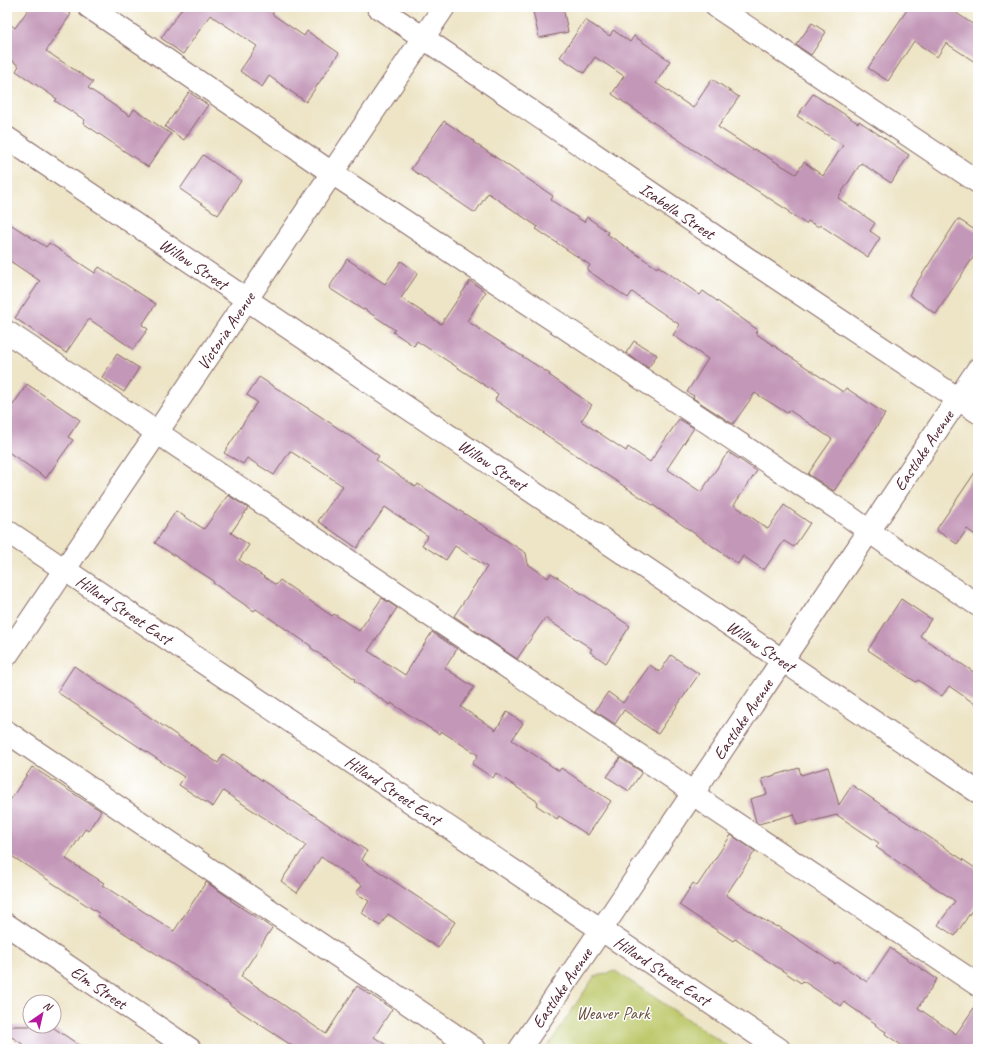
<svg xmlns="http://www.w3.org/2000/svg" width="985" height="1056" viewBox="0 0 985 1056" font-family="Caveat,sans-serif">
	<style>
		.green { fill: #bcc869; stroke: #83744a }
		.building { fill: #c397b8 }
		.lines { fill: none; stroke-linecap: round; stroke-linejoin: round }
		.minor-casing { stroke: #836462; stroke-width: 24 }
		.minor { stroke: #fff; stroke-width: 22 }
		.labels { text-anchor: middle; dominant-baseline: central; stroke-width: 3; stroke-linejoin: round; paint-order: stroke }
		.street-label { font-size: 17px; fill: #4a1f2b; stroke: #fff }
		.park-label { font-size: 17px; fill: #6c523e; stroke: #fff }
	</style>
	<rect width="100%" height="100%" fill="#fff"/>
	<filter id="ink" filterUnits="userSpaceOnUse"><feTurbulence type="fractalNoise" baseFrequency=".025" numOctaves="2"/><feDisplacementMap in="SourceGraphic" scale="8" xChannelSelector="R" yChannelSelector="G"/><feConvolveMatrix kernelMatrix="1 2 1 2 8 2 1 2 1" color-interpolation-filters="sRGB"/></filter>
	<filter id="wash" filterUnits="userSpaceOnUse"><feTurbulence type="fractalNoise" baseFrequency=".012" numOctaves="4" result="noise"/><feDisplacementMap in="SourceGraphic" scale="16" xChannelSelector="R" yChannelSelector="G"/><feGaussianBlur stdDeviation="0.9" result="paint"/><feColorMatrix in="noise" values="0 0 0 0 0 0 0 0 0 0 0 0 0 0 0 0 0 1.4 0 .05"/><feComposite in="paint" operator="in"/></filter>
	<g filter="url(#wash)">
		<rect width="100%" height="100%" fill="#eee5c7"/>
		<!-- green -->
		<path class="green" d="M615,971l117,78h-186l48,-72z"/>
		<g id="blocks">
			<!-- building -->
			<g class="building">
				<path d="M30,7h31l10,7 -25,37 47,31 -5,6 42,28 4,-7 37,25 -23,33 -65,-44 2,-3 -30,-19 2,-2 -41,-28 3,-5 -12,-9v-35l8,6z"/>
				<path d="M183,7h94l-5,7 32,22 3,-5 32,22 -33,49 -37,-26 -7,11 -22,-16 17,-25 -47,-31 -27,39 -22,-16z"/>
				<path d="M532,7h31l5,25 -29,6z"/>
				<path d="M909,7h39l30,21v36l-32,-21 -9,14 -23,-16 -26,40 -20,-13z"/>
				<path d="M585,20l25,16 3,-6 17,12 4,-6 36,25 -14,22 37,25 19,-29 27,18 -21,30 35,23 1,-1 42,25 8,-12 19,14 20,-31 -46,-29 16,-22 45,29 1,-2 50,34 -18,28 -30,-20 -23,35 37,25 -5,8 10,7 -12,19 -48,-32 -1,2 -11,-6 -2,3 -18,-12 1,-1 -97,-62 -80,-55 12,-18 -29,-19 -11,16 -24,-16z"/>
				<path d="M812,23l14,9 -15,23 -15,-10z"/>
				<path d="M189,92l19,13 -24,35 -19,-13z"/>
				<path d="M444,121l30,20 -1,1 80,54 -2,4 33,22 3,-5 21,15 -1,2 50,34 1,-2 42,29 3,-4 55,39 -3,3 88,59 3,-4 39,26 -51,77 -26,-17 24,-35 -43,-29 -2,3 -32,-20 -22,31 -40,-26 1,-2 -7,-4 21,-33 -35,-24 7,-10 -48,-33 -4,6 -41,-28 3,-5 -54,-36 2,-2 -50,-34 -13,20 -64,-44z"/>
				<path d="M203,155l38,26 -23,34 -38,-26z"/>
				<path d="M958,219l20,13v18l-42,64 -27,-19z"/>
				<path d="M7,222l39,25 3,-4 46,30 4,-6 57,37 -14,21 6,4 -15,20 -44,-30 -23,34 -51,-35 25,-37 -33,-22z"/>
				<path d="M347,259l38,25 16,-23 17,12 -17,25 40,26 29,-43 16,11 -19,29 83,53 -1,1 43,30 -11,16 45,30 2,-4 22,15 29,-43 15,9 -27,41 34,23 27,-40 29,19 -23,34 34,24 16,-24 26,18 -16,24 -10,-6 -20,29 -21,-14 -5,8 -64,-45 -113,-74 -66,-45 3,-6 -81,-53 -3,5 -21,-14 2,-2 -31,-21 -1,1 -34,-22z"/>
				<path d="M634,341l23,14 -9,13 -22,-15z"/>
				<path d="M117,354l22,14 -15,24 -22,-15z"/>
				<path d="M259,377l61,39 59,40 -3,4 40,27 2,-3 108,69 2,11 20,14 3,-5 79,53 -24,37 -16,-11 2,-3 -47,-31 -28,41 -63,-43 33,-49 -32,-21 -9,14 -24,-15 6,-9 -43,-29 -28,41 -39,-27 25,-35 -53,-35 -16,24 -27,-17 -4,6 -19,-11 33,-51 -10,-7z"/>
				<path d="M27,384l53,36 -12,17 5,3 -27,38 -39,-27v-50l6,4z"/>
				<path d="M978,468v69l-11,-8 -10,15 -21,-14z"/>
				<path d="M228,495l20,13 -17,25 18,12 -10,15 37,25 4,-5 52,36 2,-2 25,17 23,-33 15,10 -29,43 37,24 27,-43 25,17 -12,19 29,19 -13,20 35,23 11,-18 16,11 -11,17 47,31 2,-3 50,33 -23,34 -29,-19 -2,3 -21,-14 2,-3 -42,-29 -3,5 -21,-14 6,-9 -37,-24 -2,3 -48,-31 -1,2 -36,-24 1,-2 -44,-31v-2l-55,-37 -2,2 -41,-28 1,-2 -59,-38 21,-32 28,18z"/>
				<path d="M901,599l30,20 -11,17 58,39v31l-29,-20 -7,10 -24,-16 -2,2 -48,-32z"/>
				<path d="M671,655l28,19 -41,60 -34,-24 -9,14 -20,-13 13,-19 15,11 27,-38 10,7z"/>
				<path d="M74,666l144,97 5,-9 144,97 -5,9 93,62 -17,26 -50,-34 -8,12 -18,-13 7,-12 -13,-8 6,-8 -41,-28 -24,36 -16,-12 25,-36 -83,-54 -10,16 -34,-22 5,-8 -127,-85z"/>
				<path d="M620,758l22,14 -13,19 -22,-14z"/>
				<path d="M32,767l69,44 -13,20 -3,-2 -19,30 38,24 -2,2 72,46 32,-49 25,17 -1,1 42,28 -31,48 85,58 31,-48 35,23 -18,28 18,12h-95l-68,-45 1,-1 -44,-29v-1l-88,-57 2,-2 -93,-61v-48z"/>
				<path d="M828,767l11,38 13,-20 126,85v31l-23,35 -17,-11 17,-24 -79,-54 3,-4 -42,-28 -40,10 -3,-11 -35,10 -3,-2 -6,-23 17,-5 -5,-15 37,-11 2,7z"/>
				<path d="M731,835l24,16 -29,44 36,24 15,8 1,-1 57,38 2,-2 30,20 23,-34 47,31 -19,29 38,26 22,-32v47h-71l-22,-15 1,-2 -11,-7 1,-1 -32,-22 -3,4 -38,-25 -2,2 -66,-44 -2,2 -54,-36 14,-22 4,3z"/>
				<path d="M7,1026h44l34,23h-55l-23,-15z"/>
			</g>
		</g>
	</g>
	<g filter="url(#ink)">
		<use href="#blocks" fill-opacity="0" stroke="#836462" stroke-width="1"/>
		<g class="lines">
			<!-- minor casing -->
			<g class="minor-casing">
				<g id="minor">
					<path d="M89,7l243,166 515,342 40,29 91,61"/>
					<path id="s1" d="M378,7l376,256 224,149"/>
					<path d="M717,7l261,175"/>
					<path id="s2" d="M7,138l971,654"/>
					<path d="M7,332l666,446 38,29 267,178"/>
					<path id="s3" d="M7,531l772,518"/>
					<path id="s4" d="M7,655l437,-648"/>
					<path d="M7,732l468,317"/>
					<path id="s5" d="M7,925l183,124"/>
					<path id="s6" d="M520,1049l81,-119 377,-561"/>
				</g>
			</g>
			<!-- minor -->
			<use href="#minor" class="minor"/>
		</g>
	</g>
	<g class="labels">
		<!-- street labels -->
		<g class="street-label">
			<text stroke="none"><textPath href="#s1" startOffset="362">Isabella Street</textPath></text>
			<text stroke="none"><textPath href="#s2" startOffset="225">Willow Street</textPath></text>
			<text stroke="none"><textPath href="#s4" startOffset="391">Victoria Avenue</textPath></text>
			<text stroke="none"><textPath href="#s6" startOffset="722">Eastlake Avenue</textPath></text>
			<text stroke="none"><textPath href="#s2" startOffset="585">Willow Street</textPath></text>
			<text stroke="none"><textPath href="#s3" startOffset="141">Hillard Street East</textPath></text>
			<text stroke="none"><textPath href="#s2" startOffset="909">Willow Street</textPath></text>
			<text stroke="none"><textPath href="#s6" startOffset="398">Eastlake Avenue</textPath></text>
			<text stroke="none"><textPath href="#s3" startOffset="465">Hillard Street East</textPath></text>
			<text stroke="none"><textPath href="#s3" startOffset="789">Hillard Street East</textPath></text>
			<text stroke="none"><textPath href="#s5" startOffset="111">Elm Street</textPath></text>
			<text stroke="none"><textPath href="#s6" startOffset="74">Eastlake Avenue</textPath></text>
		</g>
		<!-- park labels -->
		<g class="park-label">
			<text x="613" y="1013">Weaver Park</text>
		</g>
	</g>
	<!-- margin -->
	<rect width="985" height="1056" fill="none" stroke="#fff" stroke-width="24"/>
	<!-- north arrow -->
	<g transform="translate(42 1014) rotate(34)"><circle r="19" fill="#ffffff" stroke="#b7a5aa"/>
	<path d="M0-3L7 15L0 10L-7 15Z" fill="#b5179e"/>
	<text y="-6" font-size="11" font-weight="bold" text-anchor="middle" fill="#4a1f2b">N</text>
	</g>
</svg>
